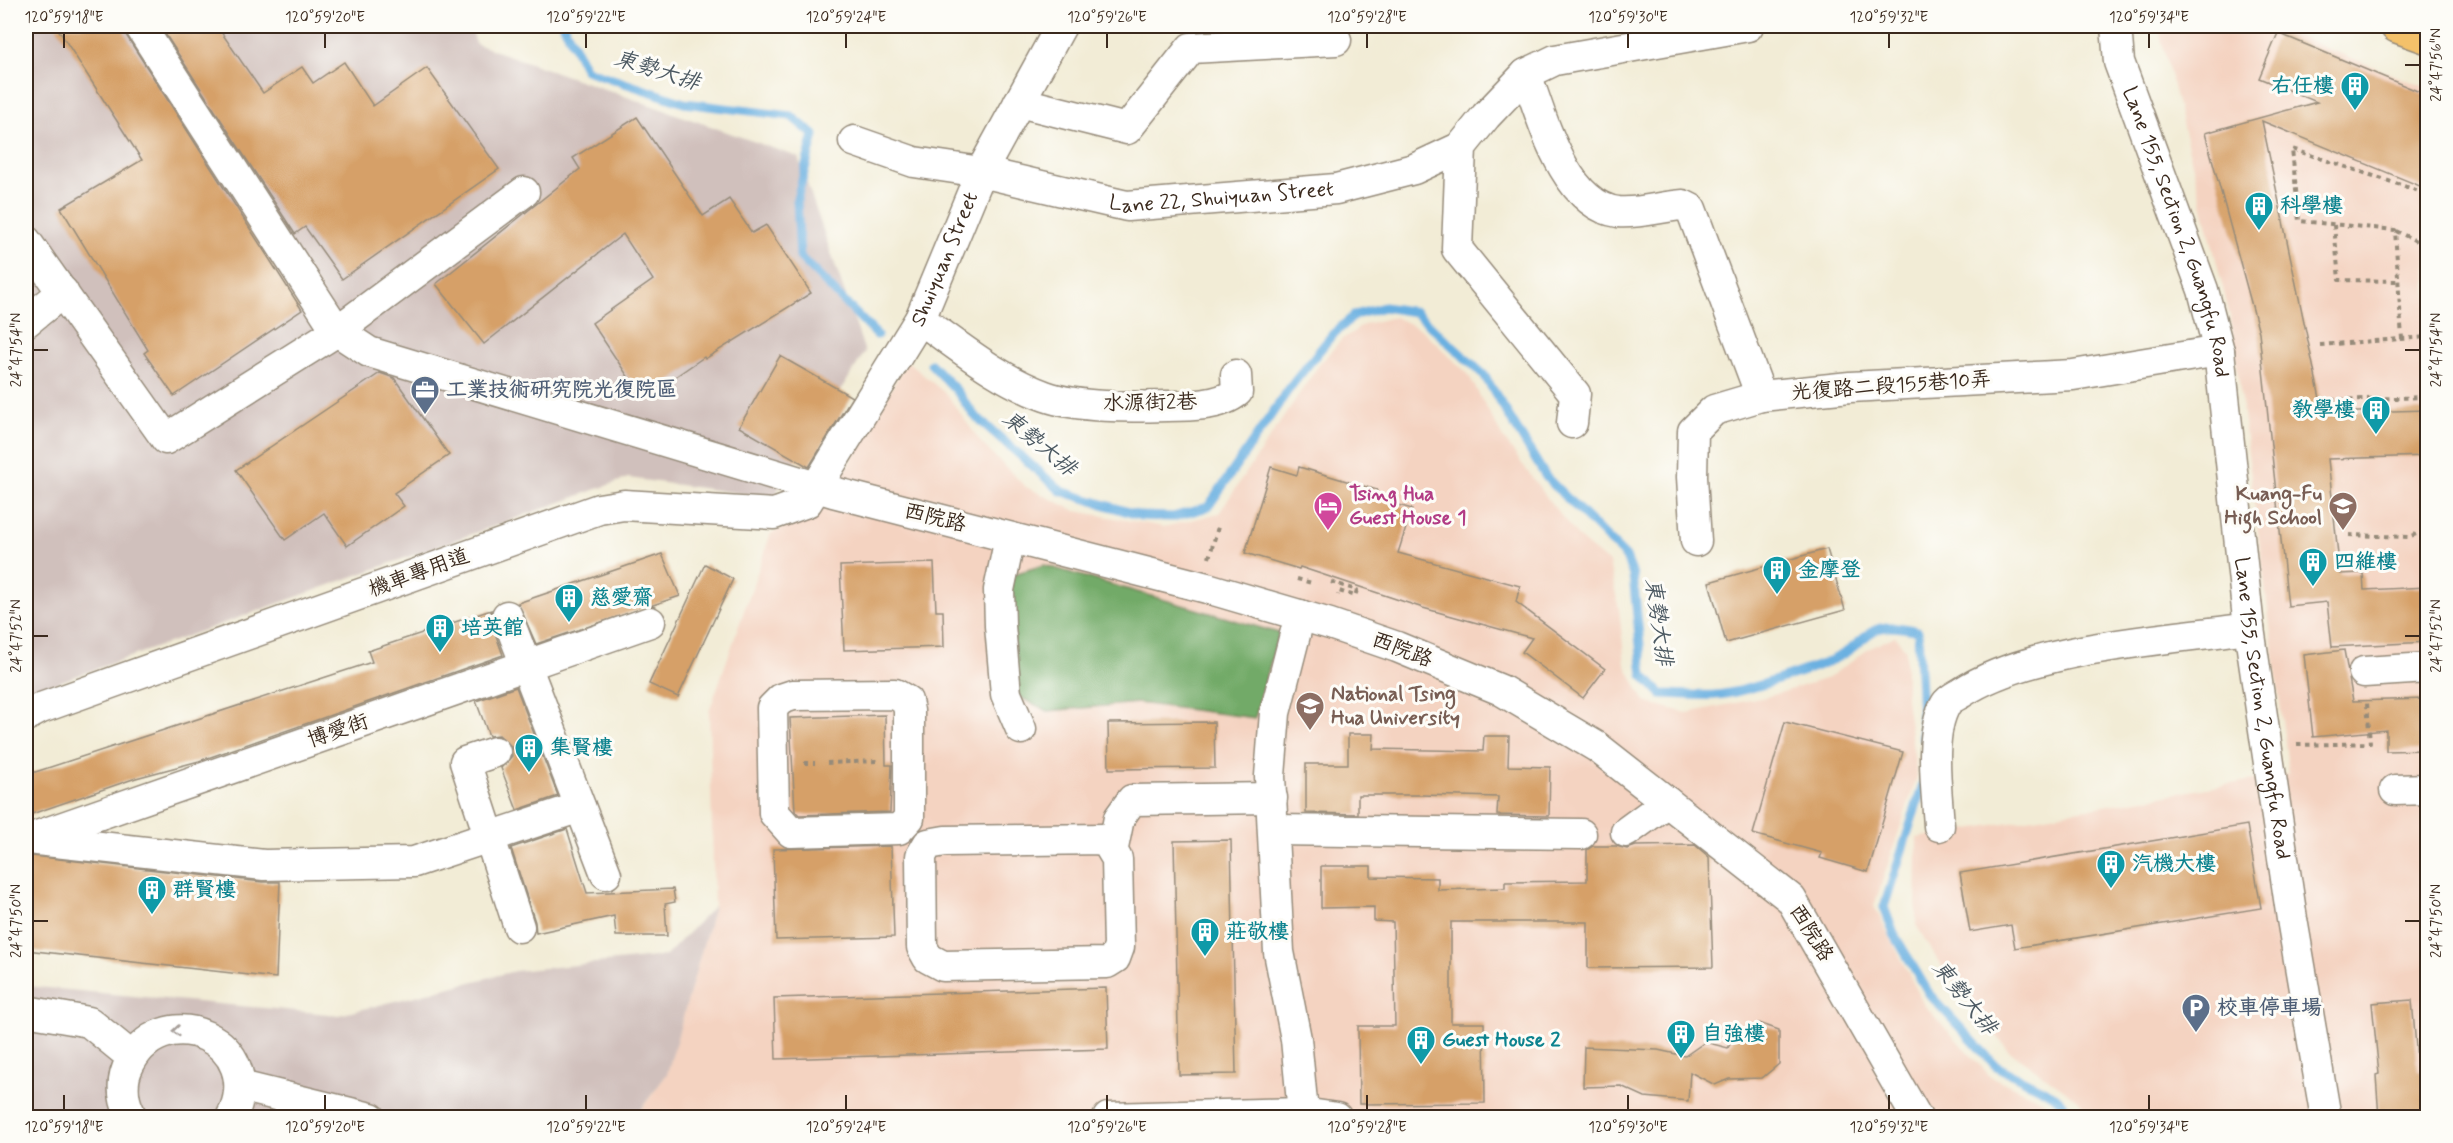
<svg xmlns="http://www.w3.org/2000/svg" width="2453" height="1143" viewBox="0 0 2453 1143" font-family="Mynerve,'LXGW WenKai TC',sans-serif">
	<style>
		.built { fill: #f4d3c1 }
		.industrial { fill: #d0c0bc }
		.forest { fill: #72aa68; stroke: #566a43; stroke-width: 1.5 }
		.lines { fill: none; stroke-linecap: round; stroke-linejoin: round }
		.stream { stroke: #6bb0e1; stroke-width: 9 }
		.building { fill: #d6a068 }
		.minor-casing { stroke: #968b7a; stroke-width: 33 }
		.major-casing { stroke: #968b7a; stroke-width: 36 }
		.path { stroke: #968b7a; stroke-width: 4; stroke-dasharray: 4.5 4.5; stroke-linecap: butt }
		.minor { stroke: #fff; stroke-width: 30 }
		.major { stroke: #f4c16a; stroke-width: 33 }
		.oneway { stroke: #a79f9a }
		.ticks { fill: none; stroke: #3b2a1e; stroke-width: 2 }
		.labels { text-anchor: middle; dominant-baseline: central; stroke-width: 6; stroke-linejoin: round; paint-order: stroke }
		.culture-label { font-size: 21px; font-weight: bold; fill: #0d838f; stroke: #fdfcf7; text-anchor: start }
		.street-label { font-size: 21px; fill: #3b2a1e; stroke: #fdfcf7 }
		.service-label { font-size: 21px; font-weight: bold; fill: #4e5e75; stroke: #fdfcf7; text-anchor: start }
		.hotel-label { font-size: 21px; font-weight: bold; fill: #b23c85; stroke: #fdfcf7; text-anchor: start }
		.education-label { font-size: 21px; font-weight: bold; fill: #785e54; stroke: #fdfcf7; text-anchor: end }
		.water-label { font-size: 22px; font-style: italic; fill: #4c5962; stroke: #fdfcf7 }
		.neatline { fill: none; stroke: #3b2a1e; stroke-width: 2 }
		.ticks-label { font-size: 15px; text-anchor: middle; fill: #3b2a1e }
	</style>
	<rect width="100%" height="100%" fill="#fdfcf7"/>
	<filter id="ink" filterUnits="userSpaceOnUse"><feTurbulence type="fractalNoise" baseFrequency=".0167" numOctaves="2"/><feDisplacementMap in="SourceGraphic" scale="12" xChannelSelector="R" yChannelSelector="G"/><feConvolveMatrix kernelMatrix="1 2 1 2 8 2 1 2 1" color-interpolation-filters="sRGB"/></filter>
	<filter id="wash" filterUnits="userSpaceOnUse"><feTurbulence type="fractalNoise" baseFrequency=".008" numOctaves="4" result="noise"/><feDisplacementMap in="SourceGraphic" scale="24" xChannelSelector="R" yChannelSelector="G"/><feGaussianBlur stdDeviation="1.35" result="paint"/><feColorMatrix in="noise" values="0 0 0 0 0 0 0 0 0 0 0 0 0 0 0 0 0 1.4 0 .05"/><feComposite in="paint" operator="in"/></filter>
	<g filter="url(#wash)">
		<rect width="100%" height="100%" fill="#f2ecd6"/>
		<!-- built -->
		<g class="built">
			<path d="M2158,26h112l157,62v1029h-334l-16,-18 -69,-49 -68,-86 -24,-39 1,-87 372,-64 -58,-454z"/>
			<path d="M1395,317l27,13 46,44 35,64 48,65 29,36 29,24 10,46 6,55 20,38 42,11 83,-17 58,-18 42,-30 25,-12 11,15v48l11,78 -43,129 51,100 65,70 53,25 21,16 -1429,1 32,-44 47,-168 -5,-194 62,-179 29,-13 33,-28 74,-131 40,34 36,50 43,42 50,24 88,16 55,-14 99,-147 23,-26 24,-16z"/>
		</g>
		<!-- industrial -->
		<g class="industrial">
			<path d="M26,26h445l5,18 322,113 67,195 -92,146 -145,-20 -602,216z"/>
			<path d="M714,906l-47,168 -32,43 -609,1v-132l313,29 176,-44 151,-15z"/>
		</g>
		<!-- forest -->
		<path class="forest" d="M1044,565l235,68 -24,85 -117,-15 -90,8 -31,-15 -7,-121z"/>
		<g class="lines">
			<!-- stream -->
			<g class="stream">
				<path d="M564,26l22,44 98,33 107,13 23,19 -17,64 3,58 77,78"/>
				<path d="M931,364l25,26 18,25 87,76 80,25 32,1 35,-10 83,-121 41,-51 23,-20 29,-8 31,5 69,63 62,102 80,80 7,18 10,100 18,19c18,0 37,2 55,1 27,-2 90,-24 116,-35 41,-18 30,-43 86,-29l5,106"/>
				<path d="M1925,778l-41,129 10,27 36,61 66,71 57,29 25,23"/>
			</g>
		</g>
		<g id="blocks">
			<!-- building -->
			<g class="building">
				<path d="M56,26h67l3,9 176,275 -128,86 -30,-43 4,-3 -87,-142 81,-48z"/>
				<path d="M160,26h57l46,67 39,-26 11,16 31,-21 29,44 54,-38 72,101 -157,110 -37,-52 -10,7z"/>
				<path d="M2278,33l149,62v94l-165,-68 61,292 104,-3v46l-99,3 12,115 23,-1 1,17 63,-3v55l-95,5 -5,-45 -39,4 -29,-274 -54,-199 112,-31 -58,-24z"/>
				<path d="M637,117l66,99 26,-17 23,34 14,-8 45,68 -106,66 -1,-2 -61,42 -51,-76 61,-43 -30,-46 -139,110 -48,-60 144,-115 -7,-11z"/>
				<path d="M780,356l72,41 -43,70 -70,-40z"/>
				<path d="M380,373l14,5 55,77 -55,38 10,13 -57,40 -23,-33 -39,27 -49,-70z"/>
				<path d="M1271,467l26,8 2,-8 78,23 -3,8 38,11 -14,44 122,33 -4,16 89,67 -22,29 -61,-46 10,-14 -109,-30 -123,-41 -1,2 -54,-16z"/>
				<path d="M1827,549l18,61 -119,33 -17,-61z"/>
				<path d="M662,554l18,42 -144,48 -18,-41z"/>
				<path d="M934,563l2,48h7l1,36 -100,3 -4,-84z"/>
				<path d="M705,564l28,15 -55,118 -29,-13z"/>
				<path d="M491,610v12l12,33 -304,106 -63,17 -110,38v-41l346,-113 -4,-11z"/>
				<path d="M2344,650l9,51 74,-2v51l-41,1v-21l-73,7 -9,-82z"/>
				<path d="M516,687l42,109 -41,14 -16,-42 11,-12 -1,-10 -12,-11 -10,1 -13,-35z"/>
				<path d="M885,715l1,50h6l-2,47 -91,3 -4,-4 -5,-93z"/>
				<path d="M1214,722l1,46 -106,1 -1,-46z"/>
				<path d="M1785,722l118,30 -35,120 -48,-14 2,-5 -69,-19z"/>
				<path d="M1348,734h26l-1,15 110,2 1,-15h25l-1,30 42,1 -1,49 -52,-1 1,-18 -77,-2h-63v19l-52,-1v-49h42z"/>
				<path d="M2247,825l14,83 -246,40 -4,-23 -41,7 -10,-59z"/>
				<path d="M567,829l20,64 86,-4 2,13 -10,2 2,32h-51l-2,-20 -78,17 -1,-11 -24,-74z"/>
				<path d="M1231,840l5,234 -57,1 -5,-234z"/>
				<path d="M1695,845l14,12 4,110 -125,1v-46h-137v101h33l1,80 -126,1 -1,-78h37l-2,-104 -19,-1v-14l-53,1v-42h50v11l67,1v12l67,-2v-6l82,-1v-31l6,-4h23l11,3 9,-3z"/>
				<path d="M891,846l3,91 -118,3 -3,-91z"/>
				<path d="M32,856l230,26h18l-4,96 -250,-28v-93z"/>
				<path d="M1106,988l2,61 -332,10 -2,-61z"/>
				<path d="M2412,1000l6,71 9,-1v48h-48l-3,-43 3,-1 -7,-71z"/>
				<path d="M1759,1023l20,7v34l-17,14 -33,1 -14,6 -25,-13 -2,29 -43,-4 -24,-11 -38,1 1,-40 74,3 27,6 20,-14 23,6 8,-14z"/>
			</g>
		</g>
	</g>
	<g filter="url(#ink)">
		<use href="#blocks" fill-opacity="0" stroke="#968b7a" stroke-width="1.5"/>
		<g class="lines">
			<!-- minor casing -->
			<g class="minor-casing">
				<g id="minor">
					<path d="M140,26l197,305 187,-139"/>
					<path id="s1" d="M2116,26l3,36 84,228 16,61 30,277 43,291 34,199"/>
					<path d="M1526,74c16,43 38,131 92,138 21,2 45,-6 65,-7l8,4 70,187 89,-9 223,-12 146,-24"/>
					<path d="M1019,102l108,27 64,-81 145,-8"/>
					<path id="s2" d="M854,141l60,21 67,10 146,34 209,-17 78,-20 47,-22"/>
					<path d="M26,241l140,198 171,-108 32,21 464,140 374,96 123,36 67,23 104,43 96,57 194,152 126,219"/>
					<path d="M920,319c40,28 78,60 125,77 34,12 85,11 122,10 22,0 53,0 70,-14l-1,-17"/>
					<path d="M26,322l37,-30"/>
					<path d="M1572,423l3,-29 -118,-145 4,-102 25,-31 40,-42 29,-14 193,-34"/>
					<path d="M1010,538l-11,52 1,36 6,68 15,35"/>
					<path d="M1696,541l-4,-64 1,-46 21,-21 47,-14"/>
					<path d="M1300,615l-25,98 -5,63 9,176 17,87 7,74"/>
					<path d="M507,616l99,258"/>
					<path d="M2364,672l64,-4"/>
					<path d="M895,694l12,7 2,10v107l-10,11 -108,3 -17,-19 -2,-105 9,-9 12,-4z"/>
					<path id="s3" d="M26,716l15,-8 558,-199 25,-4 150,9 33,-12 113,-183 61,-147 80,-146"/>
					<path d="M495,752l-30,10 54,165"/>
					<path d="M2395,790l33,-1"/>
					<path d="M1939,826c-2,-35 -11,-92 7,-122 3,-5 10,-8 15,-11 69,-46 205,-53 288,-65"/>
					<path d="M1274,830l307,4"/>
					<path d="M1626,832l41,-30"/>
					<path d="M1105,839l12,20 2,88 -4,11 -8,5 -164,3 -15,-8 -6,-11 -1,-91 7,-12 17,-3z"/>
					<path d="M26,840l624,-218"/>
					<path d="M37,840l227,25 150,-3 166,-55"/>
					<path d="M1113,848l6,-30 13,-18 140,-2"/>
					<path d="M26,1011l63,11 43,35"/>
					<path d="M240,1086l131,32"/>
					<path d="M133,1118c-10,-14 -12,-34 -6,-49 33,-77 143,-27 104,49"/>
					<path d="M1108,1118l195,-5 34,5"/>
				</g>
			</g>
			<!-- major casing -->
			<g class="major-casing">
				<path id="major" d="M2397,26l31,11"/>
			</g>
			<!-- path -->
			<g class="path">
				<path d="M2334,225l5,55 59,1"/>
				<path d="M2396,231l32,16"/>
				<path d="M2402,339l-7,-109 -96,-9 -7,-72 136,45"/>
				<path d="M2320,345l108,-8"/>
				<path d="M2331,400l97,-3"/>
				<path d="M2349,535l59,2 20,-7"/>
				<path d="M1209,558l9,-31"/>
				<path d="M1297,579l15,4"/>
				<path d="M1331,582l26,8 -2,6 -16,-5 -1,4"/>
				<path d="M2297,745l73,-2 -3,-40"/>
				<path d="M804,763h11"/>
				<path d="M827,763l51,-2"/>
			</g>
			<!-- minor -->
			<use href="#minor" class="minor"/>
			<!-- major -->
			<use href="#major" class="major"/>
		</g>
		<!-- one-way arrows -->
		<defs><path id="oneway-chevron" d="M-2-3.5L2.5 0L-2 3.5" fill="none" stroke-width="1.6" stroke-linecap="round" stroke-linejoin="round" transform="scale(1.5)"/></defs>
		<use class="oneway" href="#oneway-chevron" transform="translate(176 1031) rotate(175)"/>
	</g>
	<!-- ticks -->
	<path class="ticks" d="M64,33v15M325,33v15M586,33v15M846,33v15M1107,33v15M1367,33v15M1628,33v15M1889,33v15M2149,33v15M2405,65h15M33,350h15M2405,350h15M33,636h15M2405,636h15M33,921h15M2405,921h15M64,1095v15M325,1095v15M586,1095v15M846,1095v15M1107,1095v15M1367,1095v15M1628,1095v15M1889,1095v15M2149,1095v15"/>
	<!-- icons -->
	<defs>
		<g id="building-pin" transform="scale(1.5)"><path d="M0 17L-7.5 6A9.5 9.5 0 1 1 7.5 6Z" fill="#0f9aa8" stroke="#fdfcf7"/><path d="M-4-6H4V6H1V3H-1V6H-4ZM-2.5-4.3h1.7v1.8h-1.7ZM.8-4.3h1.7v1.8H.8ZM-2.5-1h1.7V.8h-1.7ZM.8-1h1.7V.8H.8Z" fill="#fff"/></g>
		<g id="office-pin" transform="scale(1.5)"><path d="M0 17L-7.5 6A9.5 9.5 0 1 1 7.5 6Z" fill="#5c6f8a" stroke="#fdfcf7"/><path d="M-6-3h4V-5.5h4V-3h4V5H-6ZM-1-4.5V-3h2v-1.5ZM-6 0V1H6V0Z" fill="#fff"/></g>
		<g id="hotel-pin" transform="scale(1.5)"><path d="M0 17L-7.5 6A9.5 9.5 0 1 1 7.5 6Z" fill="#d1479c" stroke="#fdfcf7"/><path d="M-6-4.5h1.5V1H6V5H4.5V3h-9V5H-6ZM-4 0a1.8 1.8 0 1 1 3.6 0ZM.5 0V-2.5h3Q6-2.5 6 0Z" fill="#fff"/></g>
		<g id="school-pin" transform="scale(1.5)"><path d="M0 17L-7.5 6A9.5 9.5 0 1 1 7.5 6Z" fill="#8d6e63" stroke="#fdfcf7"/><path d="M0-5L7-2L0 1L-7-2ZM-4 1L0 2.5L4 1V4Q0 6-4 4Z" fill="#fff"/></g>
		<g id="university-pin" transform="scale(1.5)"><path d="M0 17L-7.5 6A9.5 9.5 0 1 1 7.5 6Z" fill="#8d6e63" stroke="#fdfcf7"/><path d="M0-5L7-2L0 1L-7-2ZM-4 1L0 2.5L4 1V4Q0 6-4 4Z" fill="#fff"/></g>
		<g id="parking-pin" transform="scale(1.5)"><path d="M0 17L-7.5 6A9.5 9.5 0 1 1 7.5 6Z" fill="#5c6f8a" stroke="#fdfcf7"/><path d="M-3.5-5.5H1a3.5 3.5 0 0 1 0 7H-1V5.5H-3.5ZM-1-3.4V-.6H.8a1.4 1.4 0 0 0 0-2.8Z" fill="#fff"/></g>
	</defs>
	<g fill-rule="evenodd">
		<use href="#building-pin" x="2355" y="86"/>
		<use href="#building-pin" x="2259" y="206"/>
		<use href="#office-pin" x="425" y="390"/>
		<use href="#building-pin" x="2376" y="410"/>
		<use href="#hotel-pin" x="1328" y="506"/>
		<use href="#school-pin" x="2343" y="506"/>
		<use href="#building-pin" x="2313" y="562"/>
		<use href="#building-pin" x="1777" y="570"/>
		<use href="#building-pin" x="569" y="598"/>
		<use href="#building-pin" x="440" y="628"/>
		<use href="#university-pin" x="1310" y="706"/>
		<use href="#building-pin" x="529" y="748"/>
		<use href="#building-pin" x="2111" y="864"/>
		<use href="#building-pin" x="152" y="890"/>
		<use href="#building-pin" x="1205" y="932"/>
		<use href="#parking-pin" x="2196" y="1008"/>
		<use href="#building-pin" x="1681" y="1034"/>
		<use href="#building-pin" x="1421" y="1040"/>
	</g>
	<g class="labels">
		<!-- culture labels -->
		<g class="culture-label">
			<text x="2334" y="86" text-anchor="end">右任樓</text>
			<text x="2280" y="206">科學樓</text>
			<text x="2355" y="410" text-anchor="end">教學樓</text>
			<text x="2334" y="562">四維樓</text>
			<text x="1798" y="570">金摩登</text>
			<text x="590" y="598">慈愛齋</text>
			<text x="461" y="628">培英館</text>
			<text x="550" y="748">集賢樓</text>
			<text x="2132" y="864">汽機大樓</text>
			<text x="173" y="890">群賢樓</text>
			<text x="1226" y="932">莊敬樓</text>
			<text x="1702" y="1034">自強樓</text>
			<text x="1442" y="1040">Guest House 2</text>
		</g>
		<!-- street labels -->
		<g class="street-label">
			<text stroke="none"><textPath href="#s2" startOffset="376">Lane 22, Shuiyuan Street</textPath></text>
			<text stroke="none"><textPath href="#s1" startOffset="216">Lane 155, Section 2, Guangfu Road</textPath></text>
			<text stroke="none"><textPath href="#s3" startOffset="1100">Shuiyuan Street</textPath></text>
			<text transform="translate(1891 386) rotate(-4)">光復路二段155巷10弄</text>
			<text transform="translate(1150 403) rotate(-1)">水源街2巷</text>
			<text transform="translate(935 518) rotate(14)">西院路</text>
			<text transform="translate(419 573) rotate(-20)">機車專用道</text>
			<text transform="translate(1402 650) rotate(21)">西院路</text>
			<text stroke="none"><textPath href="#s1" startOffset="702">Lane 155, Section 2, Guangfu Road</textPath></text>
			<text transform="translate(338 731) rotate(-19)">博愛街</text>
			<text transform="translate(1811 933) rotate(58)">西院路</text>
		</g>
		<!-- service labels -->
		<g class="service-label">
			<text x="446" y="390">工業技術研究院光復院區</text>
			<text x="2217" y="1008">校車停車場</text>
		</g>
		<!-- hotel labels -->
		<g class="hotel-label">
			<text x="1349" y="494">Tsing Hua<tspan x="1349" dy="24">Guest House 1</tspan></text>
		</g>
		<!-- education labels -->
		<g class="education-label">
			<text x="2322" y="494">Kuang-Fu<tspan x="2322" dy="24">High School</tspan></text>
			<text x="1331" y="694" text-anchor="start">National Tsing<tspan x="1331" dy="24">Hua University</tspan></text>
		</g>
		<!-- water labels -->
		<g class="water-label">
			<text transform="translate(657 71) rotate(17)">東勢大排</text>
			<text transform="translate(1039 444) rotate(40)">東勢大排</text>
			<text transform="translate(1658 622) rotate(82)">東勢大排</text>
			<text transform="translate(1964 998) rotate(51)">東勢大排</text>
		</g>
	</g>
	<!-- margin -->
	<rect width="2453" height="1143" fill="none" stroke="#fdfcf7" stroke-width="66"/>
	<rect x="33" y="33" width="2387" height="1077" class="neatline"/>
	<g class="ticks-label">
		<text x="64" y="22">120°59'18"E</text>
		<text x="325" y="22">120°59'20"E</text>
		<text x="586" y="22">120°59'22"E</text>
		<text x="846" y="22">120°59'24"E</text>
		<text x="1107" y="22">120°59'26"E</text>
		<text x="1367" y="22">120°59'28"E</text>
		<text x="1628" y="22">120°59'30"E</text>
		<text x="1889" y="22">120°59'32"E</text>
		<text x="2149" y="22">120°59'34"E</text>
		<text transform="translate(2436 65) rotate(-90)" y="5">24°47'56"N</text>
		<text transform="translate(16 350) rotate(-90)" y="5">24°47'54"N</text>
		<text transform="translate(2436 350) rotate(-90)" y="5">24°47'54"N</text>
		<text transform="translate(16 636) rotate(-90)" y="5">24°47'52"N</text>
		<text transform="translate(2436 636) rotate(-90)" y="5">24°47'52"N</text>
		<text transform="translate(16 921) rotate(-90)" y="5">24°47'50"N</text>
		<text transform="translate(2436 921) rotate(-90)" y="5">24°47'50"N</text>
		<text x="64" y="1132">120°59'18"E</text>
		<text x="325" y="1132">120°59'20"E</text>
		<text x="586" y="1132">120°59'22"E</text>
		<text x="846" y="1132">120°59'24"E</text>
		<text x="1107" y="1132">120°59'26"E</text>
		<text x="1367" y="1132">120°59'28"E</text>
		<text x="1628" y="1132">120°59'30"E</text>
		<text x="1889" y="1132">120°59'32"E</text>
		<text x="2149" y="1132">120°59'34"E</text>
	</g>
</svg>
